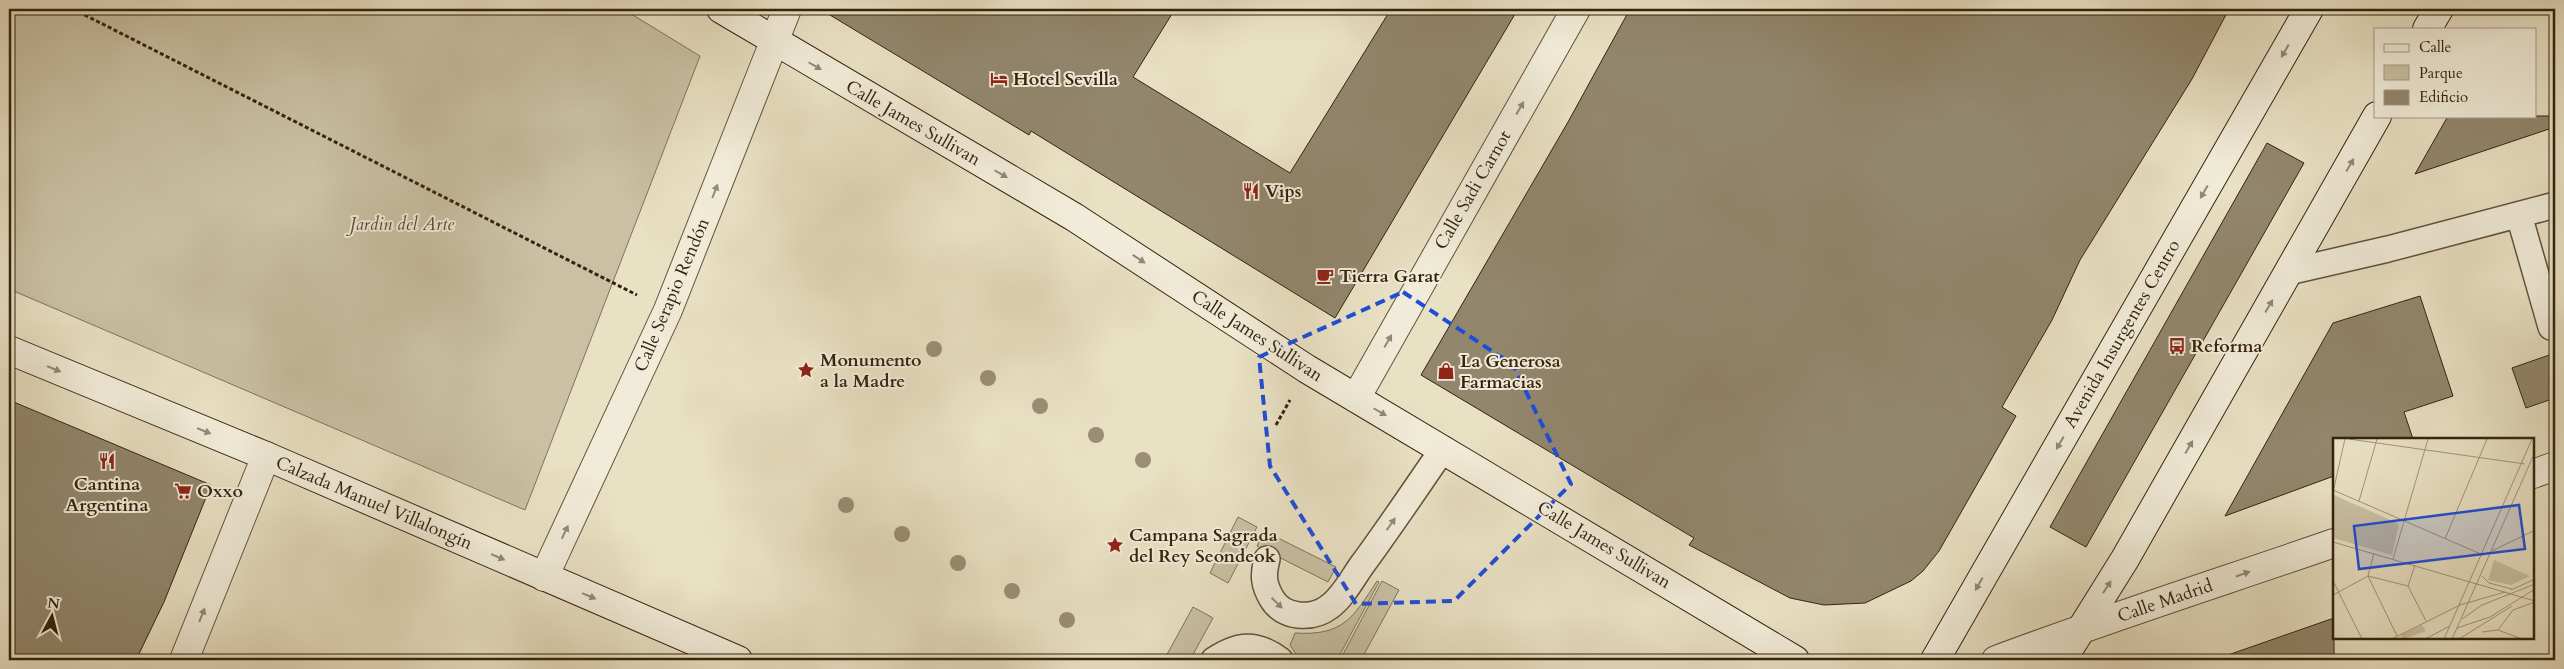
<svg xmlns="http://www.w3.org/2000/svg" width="2564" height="669" viewBox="0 0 2564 669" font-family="Cardo,serif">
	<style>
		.green { fill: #cac1a5; stroke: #7f725a }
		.building { fill: #92866d; stroke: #34230e }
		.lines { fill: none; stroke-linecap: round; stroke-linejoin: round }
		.lane-casing { stroke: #61523c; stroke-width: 28 }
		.street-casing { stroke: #61523c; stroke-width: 30 }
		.secondary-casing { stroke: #34230e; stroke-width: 30 }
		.path { stroke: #34230e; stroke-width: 3; stroke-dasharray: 4 2.5; stroke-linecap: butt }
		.lane { stroke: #f1ecd9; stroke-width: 25 }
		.street { stroke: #f1ecd9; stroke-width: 28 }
		.secondary { stroke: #f1ecd9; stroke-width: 28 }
		.tree { fill: #9a8e75 }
		.oneway { fill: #928874 }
		.marked { fill: none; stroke: #1d4ed8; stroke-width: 4; stroke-dasharray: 10 6; stroke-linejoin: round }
		.labels { text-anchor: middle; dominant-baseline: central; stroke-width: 4; stroke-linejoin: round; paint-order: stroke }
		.poi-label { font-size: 18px; font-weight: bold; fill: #34230e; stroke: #f1ecd9; text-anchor: start }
		.street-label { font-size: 18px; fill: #34230e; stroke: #f1ecd9 }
		.park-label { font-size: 18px; font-style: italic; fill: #5a4a34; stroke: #f1ecd9 }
		.inset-road { fill: none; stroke: #a1957b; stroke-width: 1 }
		.view { fill: #1d4ed8; fill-opacity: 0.15; stroke: #1d4ed8; stroke-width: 2.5 }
		.inset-edge { fill: none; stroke: #34230e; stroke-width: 2.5 }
	</style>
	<rect width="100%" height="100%" fill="#e9e1c4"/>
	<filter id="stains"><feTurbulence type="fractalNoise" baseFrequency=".004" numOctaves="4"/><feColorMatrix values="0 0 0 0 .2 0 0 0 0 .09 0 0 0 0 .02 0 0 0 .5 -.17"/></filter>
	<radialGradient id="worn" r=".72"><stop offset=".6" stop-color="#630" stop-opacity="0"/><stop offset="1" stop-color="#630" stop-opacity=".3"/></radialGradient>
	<!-- green -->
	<g class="green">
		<path d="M9,9h614l77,47 -175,454 -516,-221z"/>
		<path d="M1238,517l19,10 -29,56 -18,-10z"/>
		<path d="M1264,531l72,36 -8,15 -71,-36z"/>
		<path d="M1377,581l2,1 -42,78h-37l-10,-15 5,-12c48,3 58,-15 82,-52z"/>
		<path d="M1382,581l17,9 -38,70h-21z"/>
		<path d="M1193,607l20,11 -23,42h-26z"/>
	</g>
	<!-- building -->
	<g class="building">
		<path d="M820,9h355l-42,68 157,96 101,-164h127l-183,309 -304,-187 -2,4z"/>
		<path d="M1630,9h599l-37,70 -112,181 -28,60 -50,87 14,9 -77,135 -16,20 -12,10 -46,22 -41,2 -34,-7 -101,-53 5,-7 -273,-163 147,-253z"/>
		<path d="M2448,116h107v11l-140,47z"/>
		<path d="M2267,143l37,20 -218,384 -36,-20z"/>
		<path d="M2420,296l33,100 -49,16 9,27h-79v37l-109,40 108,-193z"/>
		<path d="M2555,353v45l-29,10 -14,-40z"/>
		<path d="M9,400l202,85 -47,117 -28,58h-127z"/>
		<path d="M2334,618v42h-105l-1,-5z"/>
	</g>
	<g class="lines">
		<!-- lane casing -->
		<g class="lane-casing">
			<g id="lane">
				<path d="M2519,215l32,112"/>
				<path d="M2288,272l100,-23 167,-44"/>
				<path d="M1267,559c-4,16 -4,25 5,40 11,19 40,21 57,8 14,-10 23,-28 33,-42 28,-38 54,-77 81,-116"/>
				<path d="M1214,660c24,-16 42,-18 66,0"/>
			</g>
		</g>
		<!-- street casing -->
		<g class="street-casing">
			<g id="street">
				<path d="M1356,398l220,-389"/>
				<path d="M2533,474l22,-8"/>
				<path d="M544,577l124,-267 119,-301"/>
				<path d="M184,660l82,-204"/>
				<path d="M1996,660c112,-42 225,-78 338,-117"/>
			</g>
		</g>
		<!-- secondary casing -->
		<g class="secondary-casing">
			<g id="secondary">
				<path d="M721,9l353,208 233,152 488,291"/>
				<path d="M2427,29l12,-20"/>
				<path d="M9,350l257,106 472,204"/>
				<path d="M1935,660l374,-651"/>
				<path d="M2062,660l63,-101 252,-443"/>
			</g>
		</g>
		<!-- path -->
		<g class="path">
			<path d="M73,9l564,286"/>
			<path d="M1276,425l14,-25"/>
		</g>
		<!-- lane -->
		<use href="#lane" class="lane"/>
		<!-- street -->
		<use href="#street" class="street"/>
		<!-- secondary -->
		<use href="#secondary" class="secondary"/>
	</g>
	<!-- trees -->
	<g class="tree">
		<circle cx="934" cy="349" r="8"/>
		<circle cx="988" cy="378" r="8"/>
		<circle cx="1040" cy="406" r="8"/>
		<circle cx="1096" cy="435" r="8"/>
		<circle cx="1143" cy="460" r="8"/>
		<circle cx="846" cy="505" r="8"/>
		<circle cx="902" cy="534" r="8"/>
		<circle cx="958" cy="563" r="8"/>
		<circle cx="1012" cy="591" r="8"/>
		<circle cx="1067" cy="620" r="8"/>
	</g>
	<!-- one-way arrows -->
	<defs><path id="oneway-solid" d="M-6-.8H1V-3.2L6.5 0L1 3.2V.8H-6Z" transform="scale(1.25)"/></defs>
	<g class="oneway">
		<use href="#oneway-solid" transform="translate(2285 51) rotate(120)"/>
		<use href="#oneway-solid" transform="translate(815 66) rotate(30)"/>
		<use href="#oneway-solid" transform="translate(1520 108) rotate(-60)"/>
		<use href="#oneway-solid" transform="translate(2350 165) rotate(-60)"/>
		<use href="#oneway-solid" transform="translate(1001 174) rotate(30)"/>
		<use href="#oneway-solid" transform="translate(715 191) rotate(-69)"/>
		<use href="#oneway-solid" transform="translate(2204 192) rotate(120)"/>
		<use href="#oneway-solid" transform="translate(1139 259) rotate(33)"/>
		<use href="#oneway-solid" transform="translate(2269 306) rotate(-60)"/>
		<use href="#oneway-solid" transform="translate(1388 341) rotate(-60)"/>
		<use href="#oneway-solid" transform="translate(54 369) rotate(22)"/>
		<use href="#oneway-solid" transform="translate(1380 412) rotate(30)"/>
		<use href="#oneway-solid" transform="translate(204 431) rotate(22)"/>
		<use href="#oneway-solid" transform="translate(2060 443) rotate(120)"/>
		<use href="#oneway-solid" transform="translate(2189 447) rotate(-60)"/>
		<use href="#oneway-solid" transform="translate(1391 524) rotate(-55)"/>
		<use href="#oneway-solid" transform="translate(565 532) rotate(-65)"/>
		<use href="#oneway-solid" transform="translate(498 557) rotate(23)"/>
		<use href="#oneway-solid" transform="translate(2243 574) rotate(-19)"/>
		<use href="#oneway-solid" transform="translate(1979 584) rotate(120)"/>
		<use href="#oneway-solid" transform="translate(2107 587) rotate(-57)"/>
		<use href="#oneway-solid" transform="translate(589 596) rotate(23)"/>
		<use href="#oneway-solid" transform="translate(1277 603) rotate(44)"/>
		<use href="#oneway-solid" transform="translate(202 615) rotate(-68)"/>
	</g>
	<!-- marked area -->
	<path class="marked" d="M1403,292l110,73 58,119 -117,117 -98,3 -86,-138 -11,-109z"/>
	<!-- icons -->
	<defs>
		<g id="hotel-bare" transform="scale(1.35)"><path d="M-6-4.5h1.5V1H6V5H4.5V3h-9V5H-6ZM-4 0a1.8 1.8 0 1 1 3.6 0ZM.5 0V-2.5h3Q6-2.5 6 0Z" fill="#8f2418" stroke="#f1ecd9" stroke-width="2.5" paint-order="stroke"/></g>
		<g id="restaurant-bare" transform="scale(1.35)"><path d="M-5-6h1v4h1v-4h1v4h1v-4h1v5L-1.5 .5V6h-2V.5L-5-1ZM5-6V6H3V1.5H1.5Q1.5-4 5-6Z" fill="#8f2418" stroke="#f1ecd9" stroke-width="2.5" paint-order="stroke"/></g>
		<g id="cafe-bare" transform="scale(1.35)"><path d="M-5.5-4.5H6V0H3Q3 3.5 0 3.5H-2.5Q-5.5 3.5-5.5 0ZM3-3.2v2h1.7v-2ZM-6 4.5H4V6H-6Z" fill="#8f2418" stroke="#f1ecd9" stroke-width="2.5" paint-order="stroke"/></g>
		<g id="bus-bare" transform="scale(1.35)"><path d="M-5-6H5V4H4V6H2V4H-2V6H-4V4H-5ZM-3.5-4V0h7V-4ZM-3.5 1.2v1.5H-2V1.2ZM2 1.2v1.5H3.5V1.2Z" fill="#8f2418" stroke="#f1ecd9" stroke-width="2.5" paint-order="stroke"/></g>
		<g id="sight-bare" transform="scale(1.35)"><path d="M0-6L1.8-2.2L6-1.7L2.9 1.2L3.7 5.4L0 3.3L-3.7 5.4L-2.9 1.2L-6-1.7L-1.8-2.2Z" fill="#8f2418" stroke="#f1ecd9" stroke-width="2.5" paint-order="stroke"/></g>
		<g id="shop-bare" transform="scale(1.35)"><path d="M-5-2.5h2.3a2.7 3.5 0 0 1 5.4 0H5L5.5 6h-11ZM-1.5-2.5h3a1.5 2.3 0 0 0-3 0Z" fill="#8f2418" stroke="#f1ecd9" stroke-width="2.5" paint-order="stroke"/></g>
		<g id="supermarket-bare" transform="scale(1.35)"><path d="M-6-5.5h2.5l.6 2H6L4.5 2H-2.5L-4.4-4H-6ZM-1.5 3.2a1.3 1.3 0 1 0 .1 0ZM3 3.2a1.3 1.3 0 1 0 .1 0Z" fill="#8f2418" stroke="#f1ecd9" stroke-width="2.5" paint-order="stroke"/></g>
	</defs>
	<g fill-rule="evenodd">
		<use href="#hotel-bare" x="999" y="79"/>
		<use href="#restaurant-bare" x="1251" y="191"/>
		<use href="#cafe-bare" x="1325" y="276"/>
		<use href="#bus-bare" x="2177" y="346"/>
		<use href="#sight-bare" x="806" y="370"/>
		<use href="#shop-bare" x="1446" y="371"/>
		<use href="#restaurant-bare" x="107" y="461"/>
		<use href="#supermarket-bare" x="183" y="491"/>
		<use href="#sight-bare" x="1115" y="545"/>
	</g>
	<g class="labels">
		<!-- poi labels -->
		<g class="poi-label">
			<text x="1013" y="79">Hotel Sevilla</text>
			<text x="1265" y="191">Vips</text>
			<text x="1339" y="276">Tierra Garat</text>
			<text x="2191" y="346">Reforma</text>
			<text x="820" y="360">Monumento<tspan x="820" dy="21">a la Madre</tspan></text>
			<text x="1460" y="361">La Generosa<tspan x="1460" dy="21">Farmacias</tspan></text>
			<text x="107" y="484" text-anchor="middle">Cantina<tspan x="107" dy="21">Argentina</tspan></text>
			<text x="197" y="491">Oxxo</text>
			<text x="1129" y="535">Campana Sagrada<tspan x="1129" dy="21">del Rey Seondeok</tspan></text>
		</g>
		<!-- street labels -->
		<g class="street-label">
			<text transform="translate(913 123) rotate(30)">Calle James Sullivan</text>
			<text transform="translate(1473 190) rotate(-60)">Calle Sadi Carnot</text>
			<text transform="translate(672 295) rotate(-67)">Calle Serapio Rendón</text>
			<text transform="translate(2122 334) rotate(-60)">Avenida Insurgentes Centro</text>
			<text transform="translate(1257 336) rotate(33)">Calle James Sullivan</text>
			<text transform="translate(374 503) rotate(23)">Calzada Manuel Villalongín</text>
			<text transform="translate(1604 545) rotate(31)">Calle James Sullivan</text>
			<text transform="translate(2165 601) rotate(-19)">Calle Madrid</text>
		</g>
		<!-- park labels -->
		<g class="park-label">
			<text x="402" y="224">Jardin del Arte</text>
		</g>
	</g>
	<!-- overview -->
	<g transform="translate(2333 438)">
		<rect width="201" height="201" fill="#e9e1c4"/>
		<path d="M1,57l65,29 -7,31 -59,-17zM161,122l36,16 -19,9 -23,-5zM89,187l4,6 -23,8 -2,-4z" fill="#cac1a5"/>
		<path class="inset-road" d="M16,1l176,25M0,52l150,65M0,54l12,-53M26,63l18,-62M112,101l42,-100M0,104l202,59M159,113l43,-21M60,121l35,-120M35,138l29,60M35,138l40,10M149,138l7,7 23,6M0,143l29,58M75,148l18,35M75,148l7,-21M178,152l24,-11M0,157l35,-19 6,-23M129,181l20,-14 53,-21M124,190l33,-11 45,-28M165,192l24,9M149,194l16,-2 15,-20 22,-8M59,201l68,-34 45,-13M92,201l25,-13M111,201l88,-200M119,201l83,-187M126,201l53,-33"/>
		<path class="view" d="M186,67l6,44 -166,20 -5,-43z"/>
		<rect width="201" height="201" class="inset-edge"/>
	</g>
	<!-- margin -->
	<rect width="2564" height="669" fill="none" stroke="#e9e1c4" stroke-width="30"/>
	<rect x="10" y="10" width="2544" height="649" fill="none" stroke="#34230e" stroke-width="2.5"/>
	<rect x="15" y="15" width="2534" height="639" fill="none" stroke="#34230e"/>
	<!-- legend -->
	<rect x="2374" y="28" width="162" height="90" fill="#f1ecd9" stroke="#a59c88"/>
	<rect x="2384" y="44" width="25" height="8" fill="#f1ecd9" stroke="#a59c88"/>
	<text x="2419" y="52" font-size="15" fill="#34230e">Calle</text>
	<rect x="2384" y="65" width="25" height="15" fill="#cac1a5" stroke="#a59c88"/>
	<text x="2419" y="78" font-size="15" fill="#34230e">Parque</text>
	<rect x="2384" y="90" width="25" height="15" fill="#92866d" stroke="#a59c88"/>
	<text x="2419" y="102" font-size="15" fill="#34230e">Edificio</text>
	<!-- north arrow -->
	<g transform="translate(52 616) rotate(7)" stroke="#f1ecd9" stroke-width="4" paint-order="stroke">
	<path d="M0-4L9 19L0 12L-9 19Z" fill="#34230e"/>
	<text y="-8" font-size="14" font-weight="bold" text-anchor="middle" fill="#34230e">N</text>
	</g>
	<rect width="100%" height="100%" filter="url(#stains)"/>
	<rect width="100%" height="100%" fill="url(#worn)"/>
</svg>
